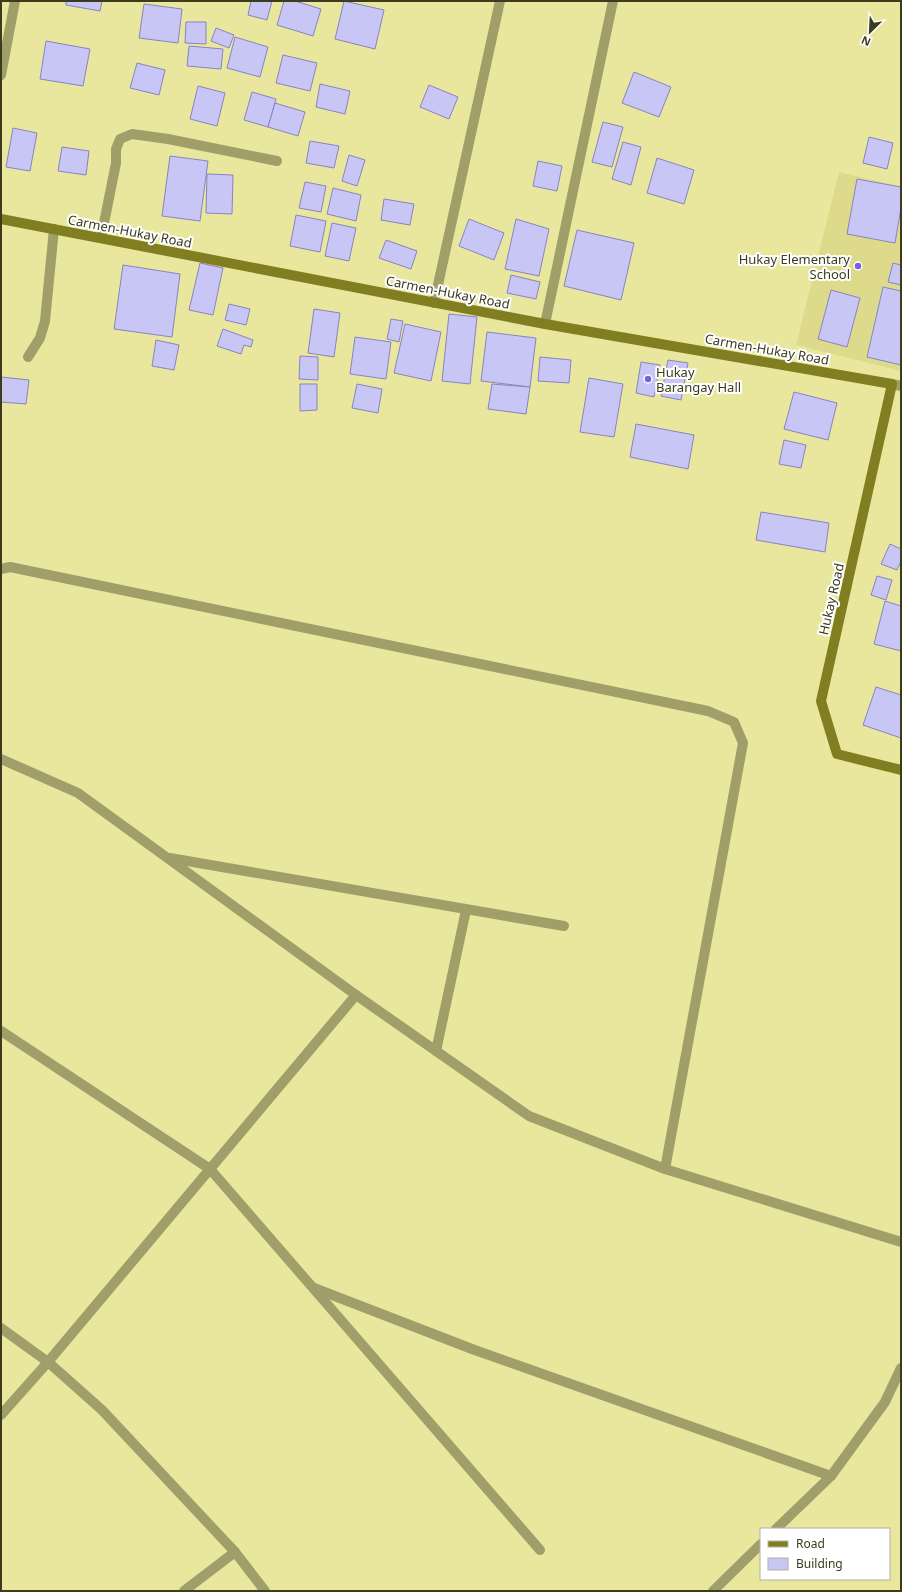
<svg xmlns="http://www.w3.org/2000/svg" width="902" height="1592" viewBox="0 0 902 1592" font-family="'Noto Sans',sans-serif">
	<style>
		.built { fill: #dddb8b }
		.building { fill: #c8c6f4; stroke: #8883c2 }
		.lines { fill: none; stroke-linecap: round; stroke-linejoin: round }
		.lane { stroke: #a09f6a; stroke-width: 10 }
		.street { stroke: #a09f6a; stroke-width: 10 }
		.secondary { stroke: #817e22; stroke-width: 10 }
		.poi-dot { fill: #7762dc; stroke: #fff; stroke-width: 1.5 }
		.labels { text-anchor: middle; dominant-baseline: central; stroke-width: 4; stroke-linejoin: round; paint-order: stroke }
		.street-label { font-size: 13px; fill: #3c3b1d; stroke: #fff }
		.poi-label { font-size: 13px; fill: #3c3b1d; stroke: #fff; text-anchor: end }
	</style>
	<rect width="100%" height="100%" fill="#e8e79d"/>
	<!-- built -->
	<path class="built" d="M839,172l62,15v184l-105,-26z"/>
	<!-- building -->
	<g class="building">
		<path d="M66,1h36l-2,10 -34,-6z"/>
		<path d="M251,1h21l-5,19 -19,-5z"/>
		<path d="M284,1h11l26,8 -8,27 -36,-11z"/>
		<path d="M344,1l40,9 -9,39 -40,-10z"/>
		<path d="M144,4l38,5 -4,34 -39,-5z"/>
		<path d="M186,22h20v22l-21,-1z"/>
		<path d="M216,28l18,7 -5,13 -18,-7z"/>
		<path d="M235,37l33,10 -8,30 -33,-9z"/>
		<path d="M46,41l44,8 -7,37 -43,-7z"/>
		<path d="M189,46l34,3 -2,20 -34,-3z"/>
		<path d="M283,55l34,8 -7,28 -34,-8z"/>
		<path d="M137,63l28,7 -6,25 -29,-7z"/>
		<path d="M634,72l37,15 -12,30 -37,-14z"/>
		<path d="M320,84l30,7 -5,23 -29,-7z"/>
		<path d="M429,85l29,12 -9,22 -29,-12z"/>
		<path d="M198,86l27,7 -8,33 -27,-7z"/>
		<path d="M252,92l24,7 -8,28 -24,-7z"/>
		<path d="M275,103l30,9 -7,24 -30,-9z"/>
		<path d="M603,122l20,5 -11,40 -20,-5z"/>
		<path d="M13,128l24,5 -7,38 -24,-4z"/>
		<path d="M869,137l24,6 -6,26 -24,-6z"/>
		<path d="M310,141l29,5 -5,22 -28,-5z"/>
		<path d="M623,142l18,5 -10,38 -19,-6z"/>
		<path d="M62,147l27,4 -3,24 -28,-4z"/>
		<path d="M349,155l16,5 -8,26 -15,-5z"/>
		<path d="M170,156l38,5 -8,60 -38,-5z"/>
		<path d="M657,158l37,12 -10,34 -37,-11z"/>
		<path d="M538,161l24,5 -5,25 -24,-5z"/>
		<path d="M207,174l26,1 -1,39 -26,-1z"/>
		<path d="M857,179l44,8v21l-6,35 -48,-9z"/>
		<path d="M305,182l21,4 -5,26 -22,-4z"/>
		<path d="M333,188l28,7 -5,26 -29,-7z"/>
		<path d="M384,199l30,5 -4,21 -29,-5z"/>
		<path d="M296,215l30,6 -6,31 -30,-6z"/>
		<path d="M469,219l35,14 -10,27 -35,-14z"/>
		<path d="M516,219l33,10 -10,47 -34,-7z"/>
		<path d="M332,223l24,5 -7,33 -24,-5z"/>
		<path d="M577,230l57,13 -13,57 -57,-14z"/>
		<path d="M386,240l31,11 -6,18 -32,-11z"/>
		<path d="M200,263l23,5 -10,47 -24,-5z"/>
		<path d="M893,263l8,2v20l-13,-3z"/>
		<path d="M123,265l57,9 -8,63 -58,-8z"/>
		<path d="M511,275l29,7 -4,17 -29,-6z"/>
		<path d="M883,287l18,4v74l-34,-8z"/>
		<path d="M831,290l29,8 -13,49 -29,-8z"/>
		<path d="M229,304l21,5 -4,16 -21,-5z"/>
		<path d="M314,309l26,4 -6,44 -26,-4z"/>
		<path d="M449,314l28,3 -7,67 -28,-3z"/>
		<path d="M391,319l12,2 -4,21 -12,-3z"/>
		<path d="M405,324l36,8 -10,49 -37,-8z"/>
		<path d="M223,329l30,11 -2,7 -7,-2 -3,9 -24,-8z"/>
		<path d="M487,332l49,6 -6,49 -49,-6z"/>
		<path d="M355,337l36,5 -5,37 -36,-5z"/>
		<path d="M156,340l23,5 -5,25 -22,-4z"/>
		<path d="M300,356l18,1v23l-19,-1z"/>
		<path d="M540,357l31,3 -2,23 -31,-2z"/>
		<path d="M668,360l20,3 -7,37 -20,-4z"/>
		<path d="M641,362l19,3 -6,32 -18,-4z"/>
		<path d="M1,377l28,3 -3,24 -25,-2z"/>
		<path d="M589,378l34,6 -9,53 -34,-5z"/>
		<path d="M300,384h17v26l-17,1z"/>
		<path d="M357,384l25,5 -4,24 -26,-5z"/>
		<path d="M492,384l38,3 -4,27 -38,-5z"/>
		<path d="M794,392l43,11 -9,37 -44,-11z"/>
		<path d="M636,424l58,11 -6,34 -58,-12z"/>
		<path d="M784,440l22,5 -5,23 -22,-4z"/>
		<path d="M761,512l68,11 -4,29 -69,-12z"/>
		<path d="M890,544l11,5v12l-4,9 -16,-6z"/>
		<path d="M877,576l15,4 -6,20 -15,-5z"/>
		<path d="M885,601l16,5v45l-27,-7z"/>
		<path d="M876,687l25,8v43l-38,-13z"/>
	</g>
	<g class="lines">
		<!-- lane -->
		<path class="lane" d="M28,357l12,-19 5,-17 9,-92"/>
		<!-- street -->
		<g class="street">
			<path d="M1,75l14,-74"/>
			<path d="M101,238l15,-75v-14l4,-10 12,-5 36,5 109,22"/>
			<path d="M434,303l66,-302"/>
			<path d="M545,324l68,-323"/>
			<path d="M892,384l9,2"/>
			<path d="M1,569l9,-2 698,144 26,11 9,21 -78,426"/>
			<path d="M1,759l77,34 278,202 173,121 136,53 236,73"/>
			<path d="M170,858l394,68"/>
			<path d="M1,1031l209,138 330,381"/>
			<path d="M436,1051l30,-141"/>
			<path d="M314,1288l158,61 359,127"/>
			<path d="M1,1328l47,34 54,48 133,142 30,39"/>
			<path d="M1,1415l47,-53 308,-367"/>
			<path d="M776,1529l55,-53 54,-74 16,-34"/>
			<path d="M184,1591l51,-39"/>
			<path d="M713,1591l48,-47"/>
		</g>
		<!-- secondary -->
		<path class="secondary" d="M1,219l544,105 347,60 -71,317 16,53 64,16"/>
	</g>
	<!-- markers -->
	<g class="poi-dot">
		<circle cx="858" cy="266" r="4"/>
		<circle cx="648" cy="379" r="4"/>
	</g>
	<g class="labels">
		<!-- street labels -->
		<g class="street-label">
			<text transform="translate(130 231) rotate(11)">Carmen-Hukay Road</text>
			<text transform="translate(448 292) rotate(11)">Carmen-Hukay Road</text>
			<text transform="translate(767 349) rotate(10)">Carmen-Hukay Road</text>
			<text transform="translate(831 599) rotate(-77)">Hukay Road</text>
		</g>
		<!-- poi labels -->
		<g class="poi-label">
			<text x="850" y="259">Hukay Elementary<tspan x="850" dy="15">School</tspan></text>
			<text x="656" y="372" text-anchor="start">Hukay<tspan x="656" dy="15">Barangay Hall</tspan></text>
		</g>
	</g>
	<!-- border -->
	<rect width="902" height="1592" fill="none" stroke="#3c3b1d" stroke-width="4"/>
	<!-- legend -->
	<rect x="760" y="1528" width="130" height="52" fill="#ffffff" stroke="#b1b1a5"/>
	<rect x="768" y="1541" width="20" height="6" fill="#817e22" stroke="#b1b1a5"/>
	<text x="796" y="1548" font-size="12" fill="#3c3b1d">Road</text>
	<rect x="768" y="1558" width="20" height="12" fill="#c8c6f4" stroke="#b1b1a5"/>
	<text x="796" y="1568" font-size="12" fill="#3c3b1d">Building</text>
	<!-- north arrow -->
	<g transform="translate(870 32) rotate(204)" stroke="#ffffff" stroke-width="3" paint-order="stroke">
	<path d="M0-3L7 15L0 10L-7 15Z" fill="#3c3b1d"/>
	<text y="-6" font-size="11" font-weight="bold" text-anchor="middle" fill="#3c3b1d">N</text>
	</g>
</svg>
